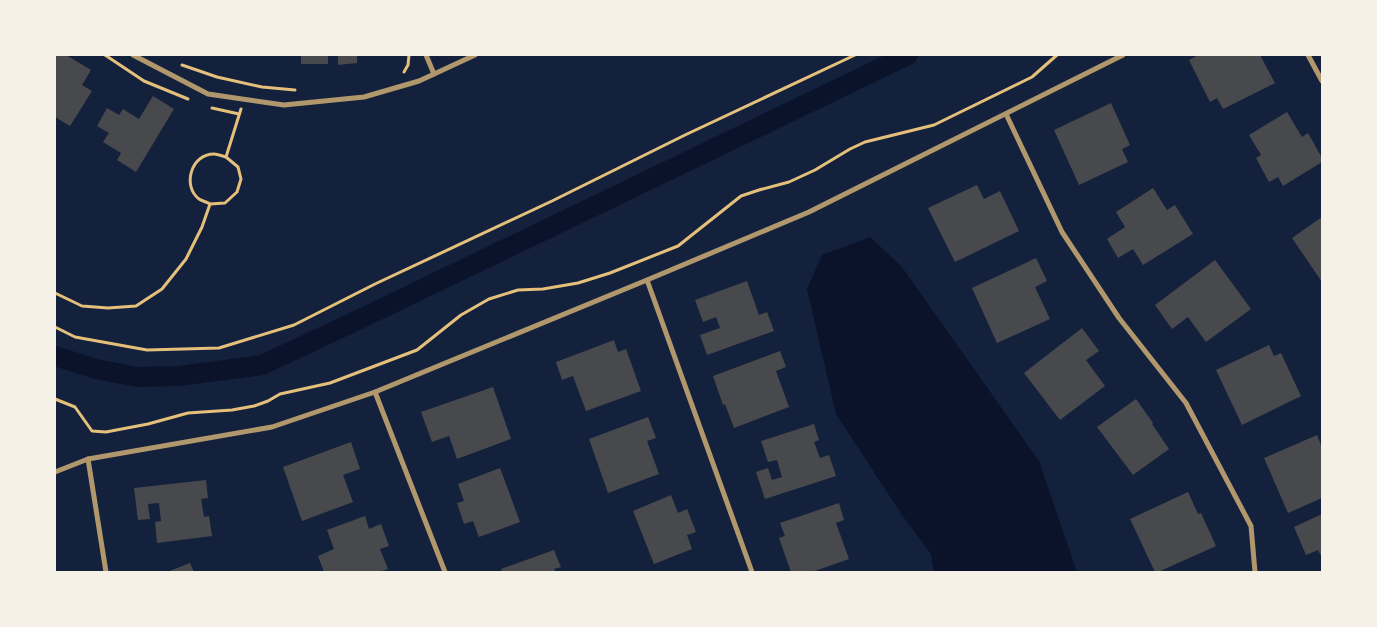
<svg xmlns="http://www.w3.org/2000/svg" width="1377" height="627" viewBox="0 0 1377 627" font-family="Cabin,sans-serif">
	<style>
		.water { fill: #0b132b }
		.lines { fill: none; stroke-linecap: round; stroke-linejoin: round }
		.canal { stroke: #0b132b; stroke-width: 20 }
		.building { fill: #48494c }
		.path { stroke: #e5c07b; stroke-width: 3 }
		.minor { stroke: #b1986c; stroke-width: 5 }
	</style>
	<rect width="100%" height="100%" fill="#14213d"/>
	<!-- water -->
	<path class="water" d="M870,237l32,30 137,194 38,111h-143l-3,-18 -29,-39 -66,-101 -29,-125 15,-34z"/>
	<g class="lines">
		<!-- canal -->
		<path class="canal" d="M55,356l41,13 41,8 42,-1 83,-11 96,-45 550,-265"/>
	</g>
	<!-- building -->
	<g class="building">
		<path d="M55,55h11l25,15 -9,15 10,6 -22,35 -15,-9z"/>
		<rect x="301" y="55" width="27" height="9"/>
		<path d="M338,55h19v8l-19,2z"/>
		<path d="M1198,55h62l15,28 -52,26 -6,-11 -7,4 -21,-42z"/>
		<path d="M153,96l21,13 -38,63 -19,-12 4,-7 -18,-11 6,-9 -12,-7 10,-18 12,7 4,-6 16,10z"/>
		<path d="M1111,103l19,42 -8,4 6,13 -49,23 -25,-55z"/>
		<path d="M1287,112l15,25 6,-4 14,25v4l-39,24 -5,-9 -9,5 -13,-24 5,-3 -12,-20z"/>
		<path d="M977,185l7,14 16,-8 19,40 -64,31 -27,-54z"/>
		<path d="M1153,188l14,22 8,-5 18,29 -50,31 -10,-16 -15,9 -11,-19 18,-12 -9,-15z"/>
		<path d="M1322,217v65l-30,-44z"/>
		<path d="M1036,258l11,23 -12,6 15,32 -53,24 -25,-55z"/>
		<path d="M1215,260l36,49 -45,33 -18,-25 -16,12 -17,-24z"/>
		<path d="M747,281l12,34 8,-3 7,19 -67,24 -7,-20 20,-7 -4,-11 -13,5 -8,-22z"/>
		<path d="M1082,328l17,23 -13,9 19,26 -45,34 -36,-47z"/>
		<path d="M614,340l4,12 8,-3 15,42 -55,20 -13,-35 -11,4 -6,-18z"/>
		<path d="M1269,345l5,11 7,-3 20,43 -59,29 -26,-55z"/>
		<path d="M780,351l6,16 -10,4 13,36 -55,21 -9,-24 -2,1 -10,-29z"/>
		<path d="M493,387l18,52 -54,20 -8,-23 -17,6 -11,-30z"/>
		<path d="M1136,399l17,24 -1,1 17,25 -36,26 -36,-48z"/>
		<path d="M648,417l8,21 -9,3 12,33 -51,19 -19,-54z"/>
		<path d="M814,424l5,16 -5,2 6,16 9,-3 7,21 -71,23 -9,-27 12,-4 4,12 10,-3 -5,-17 -9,2 -7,-21z"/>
		<path d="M1317,435l4,10 1,-1v54l-34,15 -24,-55z"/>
		<path d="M351,442l9,27 -17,6 10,27 -51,19 -19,-54z"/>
		<path d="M500,468l20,54 -41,15 -6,-16 -9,3 -7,-21 7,-2 -6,-17z"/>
		<path d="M206,480l2,18 -7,1 3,18 5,-1 3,20 -55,7 -2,-21 6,-1 -2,-18 -11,1 2,15 -12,1 -4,-32z"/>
		<path d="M1188,492l10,22 3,-1 15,33 -58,26h-3l-25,-53z"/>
		<path d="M671,495l7,18 9,-4 9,23 -9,3 5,14 -38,15 -21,-53z"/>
		<path d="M839,503l5,17 -8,3 13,36 -37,13h-21l-12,-34 6,-2 -5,-13z"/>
		<path d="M1322,514v44l-4,-8 -12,5 -12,-28z"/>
		<path d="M365,516l4,13 12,-5 8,22 -9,3 8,20 -9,3h-55l-6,-16 16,-7 -7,-19z"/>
		<path d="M554,550l7,17 -7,2 2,3h-54l-1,-3z"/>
		<path d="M190,563l4,9h-27z"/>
	</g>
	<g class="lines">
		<!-- path -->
		<g class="path">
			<path d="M105,55l39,26 44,18"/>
			<path d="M182,65l35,12 45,10 33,3"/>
			<path d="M404,72l4,-7 1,-10"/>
			<path d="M212,108l27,6"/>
			<path d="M210,204c-3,-2 -8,-3 -11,-5 -17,-13 -8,-45 15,-45 3,0 8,2 12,3"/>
			<path d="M55,293l27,13 26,2 28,-2 26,-17 24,-30 16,-32 8,-23 15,-1 12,-11 4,-13 -3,-12 -12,-10 15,-48"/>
			<path d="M55,327l20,10 72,13 72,-2 75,-23 81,-41 177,-83 133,-66 170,-80"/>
			<path d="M55,399l20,8 17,24 14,1 42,-8 40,-11 44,-3 22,-4 14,-5 12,-7 50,-11 87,-33 44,-35 28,-16 29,-9 25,-1 35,-6 32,-10 68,-27 63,-50 18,-6 30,-8 26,-12 35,-21 15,-7 69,-17 98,-48 25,-22"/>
		</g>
		<!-- minor -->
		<g class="minor">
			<path d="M133,55l75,39 76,11 80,-8 55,-16 56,-26"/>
			<path d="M426,55l8,19"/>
			<path d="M1308,55l14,26"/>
			<path d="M1006,114l56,118 57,86 67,85 65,123 4,46"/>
			<path d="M647,280l105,292"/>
			<path d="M375,392l70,180"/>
			<path d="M88,459l18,113"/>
			<path d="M55,472l33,-13 184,-32 103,-35 272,-112 162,-68 314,-157"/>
		</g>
	</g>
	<!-- border -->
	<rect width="1377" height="627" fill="none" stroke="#f6f1e7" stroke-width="112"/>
</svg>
